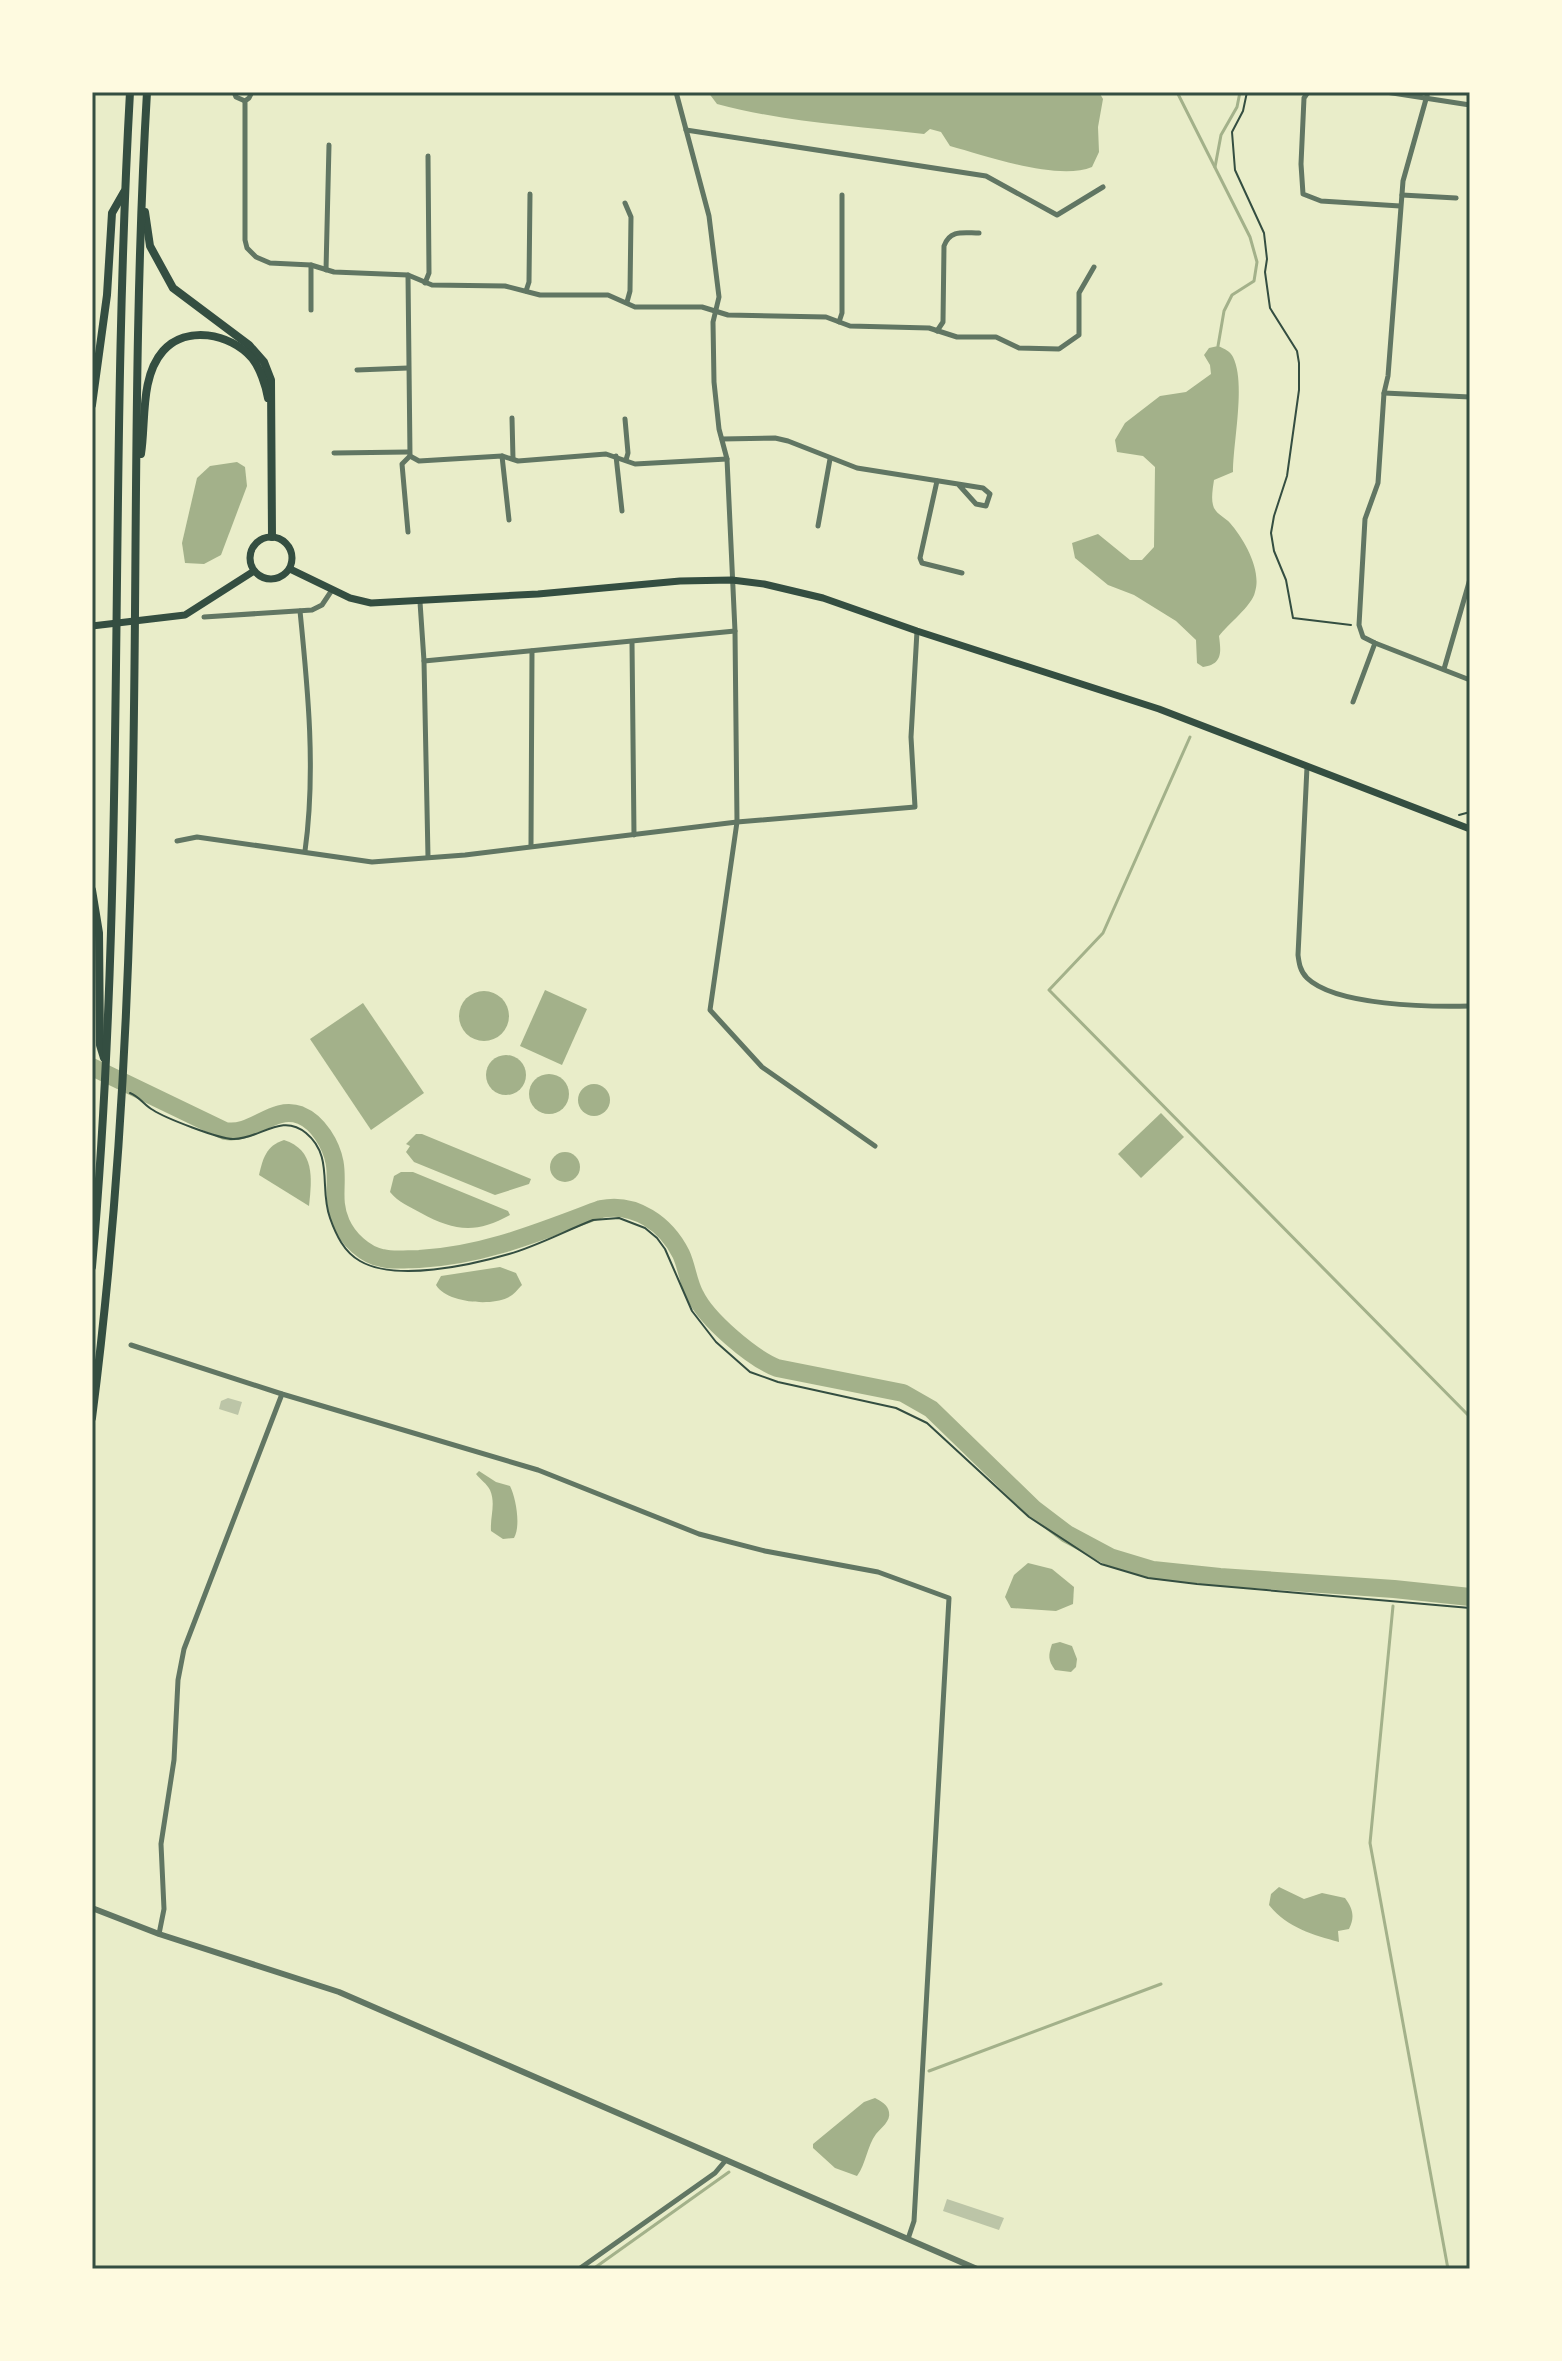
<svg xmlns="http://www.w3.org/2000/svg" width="1562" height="2361" viewBox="0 0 1562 2361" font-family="Helvetica,sans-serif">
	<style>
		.water { fill: #a3b18a }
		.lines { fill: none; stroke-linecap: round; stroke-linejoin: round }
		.stream { stroke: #a3b18a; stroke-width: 3 }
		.river { stroke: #a3b18a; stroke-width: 18 }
		.building { fill: #bcc5a7 }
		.path { stroke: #344e41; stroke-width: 2 }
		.minor { stroke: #617663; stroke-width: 5 }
		.tertiary { stroke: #617663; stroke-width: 6 }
		.secondary { stroke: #344e41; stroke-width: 7 }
		.trunk { stroke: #344e41; stroke-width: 8 }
		.neatline { fill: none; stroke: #344e41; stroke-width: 3 }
	</style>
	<rect width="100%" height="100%" fill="#e9edc9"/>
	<!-- water -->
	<g class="water">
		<path d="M708,92h391l4,7 -5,28 1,25 -7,15c-34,14 -106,-11 -142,-21l-9,-14 -11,-3 -6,5c-70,-8 -139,-12 -207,-30z"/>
		<path d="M1218,346c7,3 12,5 15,11 13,26 0,85 0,115l-19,8c-1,7 -3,18 -1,25 2,9 12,12 17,18 14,16 32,47 25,69 -3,14 -27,32 -36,44 2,16 4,28 -16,31l-6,-4 -1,-23 -20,-19 -42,-26 -26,-10 -33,-27 -3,-15 26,-9 32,26h12l12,-13 1,-80 -12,-11 -26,-4 -2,-12 10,-17 35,-27 26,-4 25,-18 -1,-9 -6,-10 5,-7z"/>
		<path d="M237,462l8,5 2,19 -26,69 -17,9 -19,-1 -3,-20 15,-65 13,-12z"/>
		<path d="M545,990l42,19 -25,56 -42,-19z"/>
		<circle cx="484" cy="1016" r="25"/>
		<path d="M363,1003l61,90 -53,37 -61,-91z"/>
		<circle cx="506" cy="1075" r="20"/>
		<circle cx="549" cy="1094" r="20"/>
		<circle cx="594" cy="1100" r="16"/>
		<path d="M1161,1113l23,24 -43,41 -23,-24z"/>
		<path d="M416,1134h6l109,45 -2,5 -34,11 -81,-33 -8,-10 4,-6 -4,-2z"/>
		<path d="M284,1140c31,10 28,38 25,66l-50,-31c4,-17 7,-29 25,-35z"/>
		<circle cx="565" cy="1167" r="15"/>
		<path d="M401,1172h12l95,39 2,4c-34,19 -56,16 -89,-2 -11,-6 -23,-11 -31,-21l4,-16z"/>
		<path d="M500,1267l16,6 6,12c-5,5 -8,10 -15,13 -17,8 -60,5 -71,-13l5,-9z"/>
		<path d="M479,1471l17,11 14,4c6,12 11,40 4,52l-11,1 -12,-8c-1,-15 5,-27 -1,-41 -3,-6 -10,-11 -14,-16z"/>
		<path d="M1028,1563l24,6 22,18 -1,17 -17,7 -45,-3 -6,-11 9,-22z"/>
		<path d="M1060,1642l12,4 5,13 -1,8 -5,5 -16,-2c-7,-10 -7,-14 -3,-26z"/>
		<path d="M1279,1887l25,12 18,-6 23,5c8,11 10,19 4,31l-11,2 1,11c-26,-7 -53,-15 -70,-37l2,-11z"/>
		<path d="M875,2098c6,3 13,7 14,14 2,9 -8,16 -13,22 -9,12 -10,30 -19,42l-22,-8 -22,-20v-4l51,-42z"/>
	</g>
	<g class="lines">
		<!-- stream -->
		<g class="stream">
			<path d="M1123,92h1"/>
			<path d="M1177,92l73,145 7,25 -3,19 -22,14 -8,16 -6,35"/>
			<path d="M1215,167l6,-32 16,-28 3,-15"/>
			<path d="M1190,737l-87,196 -54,57 421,427"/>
			<path d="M1393,1606l-23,237 78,426"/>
			<path d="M929,2071l232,-87"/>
			<path d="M593,2269l136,-97"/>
		</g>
		<!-- river -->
		<path class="river" d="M92,1067l133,64c28,5 48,-26 75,-16 10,4 17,11 23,20 24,36 4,57 18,88 7,16 24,32 41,35 11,3 25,1 37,1 64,-3 123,-28 182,-50 34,-7 65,15 80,45 6,13 7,28 14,41 12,25 57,63 82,73l126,25 28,16 103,100 33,25 43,23 43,13 67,7 174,12 76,8"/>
	</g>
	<!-- building -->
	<g class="building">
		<path d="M228,1398l14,4 -4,13 -19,-6 2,-8z"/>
		<path d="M947,2199l57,19 -5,12 -56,-19z"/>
	</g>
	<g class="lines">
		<!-- path -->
		<g class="path">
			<path d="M1247,92l-4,19 -11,21 3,38 29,63 3,26 -2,13 5,36 27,43 2,12v27l-12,86 -13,40 -3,17 3,18 12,29 7,38 58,7"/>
			<path d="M1459,815l11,-3"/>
			<path d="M130,1093c10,4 14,12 23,17 12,8 66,29 80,29 26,1 48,-27 73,-6 28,23 13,56 24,85 6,17 14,34 30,43 36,21 111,4 149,-7 28,-8 56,-23 84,-34l26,-2 26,10 12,10 8,11 27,62 24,31 34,30 28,10 118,26 31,15 102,94 72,47 47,14 49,6 273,24"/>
		</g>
		<!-- minor -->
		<g class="minor">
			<path d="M234,92l2,5 9,4"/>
			<path d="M252,92l-3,6 -4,3v139l2,8 9,9 14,6 41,2 23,7 74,3 24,10 73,1 35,9h68l27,12h67l26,8 98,2 24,9 79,2 28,9h39l23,11 40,1 20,-14v-42l15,-26"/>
			<path d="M676,92l33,124 10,81 -6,25 1,60 5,47 8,30 8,172 2,191 -27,188 52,57 113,79"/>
			<path d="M1308,92l-4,6 -3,66 2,30 18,7 79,5"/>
			<path d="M1386,92l84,13"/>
			<path d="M1428,92l-25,89 -15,195 -4,17 -6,90 -13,36 -6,106 4,12 12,6 95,37"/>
			<path d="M686,130l300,46 71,39 46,-28"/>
			<path d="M1402,195l54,3"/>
			<path d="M625,203l6,14 -1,74 -3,11"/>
			<path d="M326,270l3,-125"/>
			<path d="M408,275l2,181 9,5 83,-5 16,5 88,-7 29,10 92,-5"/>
			<path d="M425,283l4,-10 -1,-117"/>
			<path d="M526,291l3,-9 1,-88"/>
			<path d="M311,310v-45"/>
			<path d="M839,322l3,-9v-118"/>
			<path d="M937,331l6,-9 1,-76c6,-17 20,-13 35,-13"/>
			<path d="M357,370l51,-2"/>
			<path d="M1384,393l86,4"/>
			<path d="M512,418l1,41"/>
			<path d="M625,419l3,34 -2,7"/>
			<path d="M722,439l53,-1 13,3 69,27 101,16 18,20 10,2 4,-12 -7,-6 -25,-4"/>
			<path d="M334,453l74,-1"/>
			<path d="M502,456l7,64"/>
			<path d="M616,456l6,55"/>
			<path d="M937,481l-17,77 2,5 40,10"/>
			<path d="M818,526l12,-67"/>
			<path d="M408,532l-6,-68 8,-8"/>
			<path d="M420,602l4,59 4,196"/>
			<path d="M300,611c8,79 16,161 5,240"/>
			<path d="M204,617l108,-7 10,-5 10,-15"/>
			<path d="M632,642l2,193"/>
			<path d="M424,661l311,-30"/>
			<path d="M1444,669l26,-90"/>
			<path d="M1353,702l22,-59"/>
			<path d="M1307,767l-9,188c1,8 2,16 9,23 29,28 123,29 163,28"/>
			<path d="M177,841l20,-4 175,25 93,-7 272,-33 178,-15 -4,-70 6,-106"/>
			<path d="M531,845l1,-194"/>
			<path d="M131,1345l151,49 256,76 161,64 66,17 113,21 71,26 -35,623 -6,18"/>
			<path d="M159,1934l5,-25 -3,-65 13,-84 4,-80 6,-31 98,-255"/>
			<path d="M579,2269l136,-96 11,-13"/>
		</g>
		<!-- tertiary -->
		<path class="tertiary" d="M92,1908l67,26 180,58 638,277"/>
		<!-- secondary -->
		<g class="secondary">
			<circle cx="271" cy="558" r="21"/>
			<path d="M290,569l60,29 21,5 167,-9 142,-13 52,-1 32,4 59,14 94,33 242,78 311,120"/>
			<path d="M92,626l93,-11 69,-44"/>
		</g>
		<!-- trunk -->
		<g class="trunk">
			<path d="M145,212l5,34 23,42 76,57 15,17 7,18 1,157"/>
			<path d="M92,405l15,-110 5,-82 12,-21"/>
			<path d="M141,454c5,-32 -1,-77 22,-103 23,-26 67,-18 89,7 8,10 14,28 16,40"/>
			<path d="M92,890l7,43 1,112 4,13"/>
			<path d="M92,1267c35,-391 16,-783 38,-1175"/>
			<path d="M92,1418c22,-170 33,-342 38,-512 9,-271 1,-543 17,-814"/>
		</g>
	</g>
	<!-- border -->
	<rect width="1562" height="2361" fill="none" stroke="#fefae0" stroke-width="188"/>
	<rect x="94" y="94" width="1374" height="2173" class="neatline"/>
</svg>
